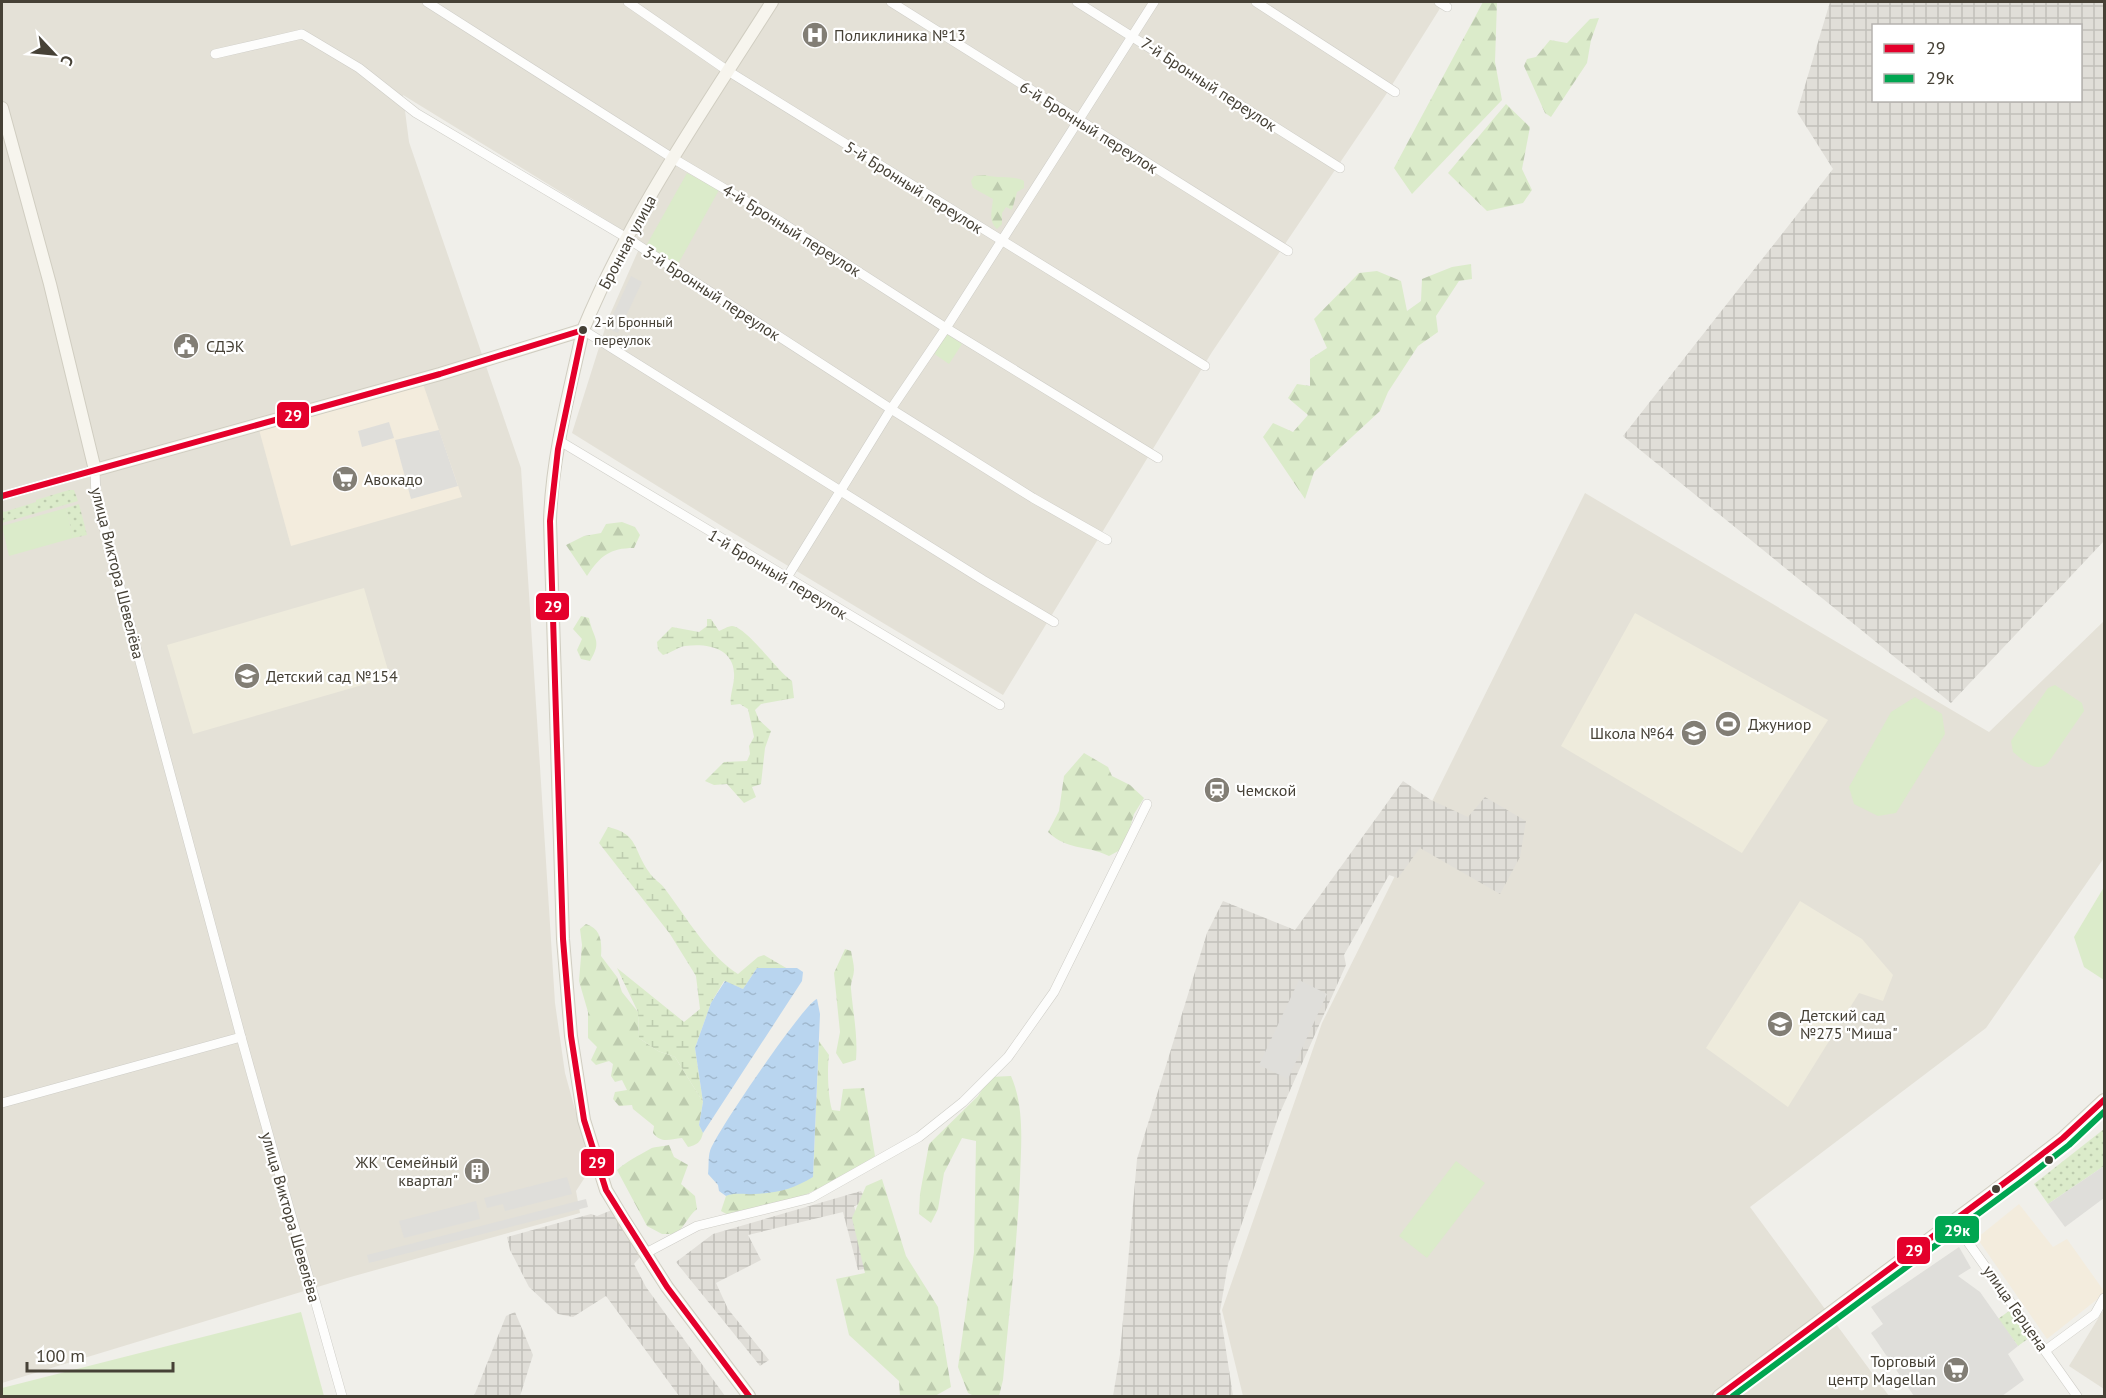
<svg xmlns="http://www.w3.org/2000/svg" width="2106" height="1398" viewBox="0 0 2106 1398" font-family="'PT Sans',sans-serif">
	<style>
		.residential { fill: #e4e1d7 }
		.commercial { fill: #f3ecdd }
		.industrial { fill: url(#industrial-grid); fill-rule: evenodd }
		.education { fill: #eeebdc }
		.grass { fill: url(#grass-dots) }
		.forest { fill: url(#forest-firs) }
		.wetland { fill: url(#wetland-marsh) }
		.park { fill: #dbebca }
		.parking { fill: #dfdeda }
		.water { fill: url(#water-ripples) }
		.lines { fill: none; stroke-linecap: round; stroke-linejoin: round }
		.street-casing { stroke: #cecdc7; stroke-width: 10 }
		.secondary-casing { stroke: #d0cdc1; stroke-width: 14 }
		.street { stroke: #fdfdfc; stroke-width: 9 }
		.secondary { stroke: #f7f5ee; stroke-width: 12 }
		.bus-1-casing { stroke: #fff; stroke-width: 10 }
		.bus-2-casing { stroke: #fff; stroke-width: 10 }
		.bus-1 { stroke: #e4002b; stroke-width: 6 }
		.bus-2 { stroke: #00a651; stroke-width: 6 }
		.bus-dot { fill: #464136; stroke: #fff; stroke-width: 2 }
		.labels { text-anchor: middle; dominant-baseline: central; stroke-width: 4.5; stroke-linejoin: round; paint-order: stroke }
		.bus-label { font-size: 14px; fill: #464136; stroke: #fff; text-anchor: start }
		.poi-label { font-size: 16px; fill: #464136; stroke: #fff; text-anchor: start }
		.street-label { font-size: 16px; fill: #464136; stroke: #fff }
		.line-badge { stroke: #fff; stroke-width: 2 }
		.badge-label { font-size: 16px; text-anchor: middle; font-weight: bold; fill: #fff }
	</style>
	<defs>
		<pattern id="industrial-grid" width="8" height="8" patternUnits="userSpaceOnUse" patternTransform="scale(1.5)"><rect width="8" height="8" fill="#e0ded8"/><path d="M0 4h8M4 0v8" fill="none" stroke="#c2c0ba"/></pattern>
		<pattern id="grass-dots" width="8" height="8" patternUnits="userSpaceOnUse" patternTransform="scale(1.5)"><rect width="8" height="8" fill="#dbebca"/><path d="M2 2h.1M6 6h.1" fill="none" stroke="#bdcbae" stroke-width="1.8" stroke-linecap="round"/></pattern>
		<pattern id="forest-firs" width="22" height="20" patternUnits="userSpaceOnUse" patternTransform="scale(1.5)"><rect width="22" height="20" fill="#dbebca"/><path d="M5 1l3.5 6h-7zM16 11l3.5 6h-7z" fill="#bdcbae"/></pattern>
		<pattern id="wetland-marsh" width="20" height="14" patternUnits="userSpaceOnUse" patternTransform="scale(1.5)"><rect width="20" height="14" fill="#dbebca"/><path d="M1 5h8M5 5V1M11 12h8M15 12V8" fill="none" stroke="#bdcbae"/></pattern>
		<pattern id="water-ripples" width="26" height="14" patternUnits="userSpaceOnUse" patternTransform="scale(1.5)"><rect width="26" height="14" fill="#b9d5ef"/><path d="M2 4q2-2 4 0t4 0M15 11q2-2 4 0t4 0" fill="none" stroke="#a0b8ce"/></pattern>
	</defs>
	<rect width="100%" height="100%" fill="#f0efea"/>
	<!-- residential -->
	<g class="residential">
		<path d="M2,2h1442l-59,94 -173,256 -209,343 -278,-167 -153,-95 36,-114 34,-77 -239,-147 6,47 112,326 34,535 10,70 26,95 -15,23 4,22 -233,65 -345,105z"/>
		<path d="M1585,493l404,239 115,-111v237l-118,170 -236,179 139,189h-646l-21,-86 100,-287z"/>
		<path d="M2104,1309v80l-35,-23z"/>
	</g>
	<!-- commercial -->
	<g class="commercial">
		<path d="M421,378l41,119 -171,49 -33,-120z"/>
		<path d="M2019,1204l34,43 14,-8 37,52v3l-57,45 -70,-101z"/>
	</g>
	<!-- industrial -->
	<g class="industrial">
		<path d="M1830,2h274v539l-153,162 -328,-267 210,-267 -36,-57zM1874,26h206v74h-206z"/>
		<path d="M1403,781l28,19 37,17 17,-20 41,24 -6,36 -20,37 -80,-46 -22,30 -9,-3 -45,80 2,10 -67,150 -51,149 -8,47 13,85h-120l7,-42 17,-195 70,-226 16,-32 72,29z"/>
		<path d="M861,1191l6,10 -13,5 17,62 -13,2 -15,-58 -95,23 13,25 -45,23 12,26 41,51 -9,6 -84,-104 37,-28z"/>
		<path d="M612,1210l28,47 -6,7 12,23 79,109h-46l-73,-100 -33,21 -15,-3 -29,-27 -19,-37 -3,-13 84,-23 6,2z"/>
		<path d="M515,1312l18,43 -13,41h-46l32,-80z"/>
	</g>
	<!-- education -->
	<g class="education">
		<path d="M364,588l26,89 -197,57 -26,-89z"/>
		<path d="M1635,613l193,107 -86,133 -181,-107z"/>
		<path d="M1800,901l62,38 31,36 -10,26 -24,-8 -71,114 -82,-59z"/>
	</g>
	<!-- grass -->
	<g class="grass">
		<path d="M69,490h5l4,11 -76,22v-14l2,3 32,-10v-2z"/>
		<path d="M79,504l8,31 -14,3 -7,-30z"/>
		<path d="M2104,1129v37l-56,38 -14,-20z"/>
		<path d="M2009,1311l20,27 -11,8 -20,-27z"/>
	</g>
	<!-- forest -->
	<g class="forest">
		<path d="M1483,2h14l-2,60 7,38 -90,94 -18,-26z"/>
		<path d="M1599,18l-8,22 -4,23 -36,54 -6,-4 -21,-47 3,-7 9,-2 14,-17 17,3 23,-24z"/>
		<path d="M1506,104l24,23 -8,42 10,21 -9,13 -36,8 -39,-38z"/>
		<path d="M985,175c13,4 29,0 39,6v7l-7,4 -5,18 -6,-3 -4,6v11l-5,5c-9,-8 -5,-19 -4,-30l-20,-11 -2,-7 3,-5z"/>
		<path d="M1471,264l1,15 -13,2 -23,35 2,16 -20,14 -30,46 -8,19 -66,61 -9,27 -42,-62 10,-14 20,9 15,-17 -20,-17 9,-14 13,2v-27l17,-11 -13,-29 45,-46 18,-2 24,10 6,30 14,-10 1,-22 30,-12z"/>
		<path d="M622,522l13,5 5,8 -6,13c-24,0 -34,8 -47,28l-21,-31 18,-9 17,-3 5,-9z"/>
		<path d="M581,616l8,2c4,21 14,22 1,43l-9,-2 -4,-9 5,-11 -9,-10z"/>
		<path d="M1084,753l24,14 4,9 18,9 14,13 -10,16 -10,34 -15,8c-25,-12 -41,-5 -61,-24l11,-21 5,-35z"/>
		<path d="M586,924c15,5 16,17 15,32l16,21 5,15 16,20 1,26 19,13 17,6 28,45 -4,23 4,8c-2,9 -6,12 -15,14l-6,-9c-13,1 -20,6 -29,-5l1,-7 -21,-17 -1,-4 -13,1 -6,-7 2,-7 12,-2 -5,-10 -7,2 -4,-6 2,-12 -4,-3 -13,4 -5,-5 6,-13 -9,-9v-26l-9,-31 3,-36 -2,-16z"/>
		<path d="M845,949l6,2c1,6 3,13 3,19 0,6 -4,13 -3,19 2,24 7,46 5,71l-13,4 -7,-11 4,-21 -6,-59z"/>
		<path d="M819,1041l10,14c-2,14 -1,42 3,55l8,1 3,-22 21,-1 11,68 -3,6 -73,36 -69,18 -9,-5 5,-15 9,-4 17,2 61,-17z"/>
		<path d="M1011,1076c14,32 10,69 9,103 -3,68 -11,134 -17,201l-4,16h-25l-6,-3 -10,-26 16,-115 2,-111 -14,-3 -18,35 -6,36 -7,14 -12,-9 1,-20 9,-50 49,-48 12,-19z"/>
		<path d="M669,1145l5,12 14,8 -7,19 14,12 2,13c-9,7 -12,17 -21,25h-14l-15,-8 -30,-56c10,-9 21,-14 33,-21 4,-3 13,-2 19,-4z"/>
		<path d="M882,1179l24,77 32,51 13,80 -16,9h-35l-1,-15 -50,-46 -13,-56 29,-6 -13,-55 14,-32z"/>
	</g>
	<!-- wetland -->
	<g class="wetland">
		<path d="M707,619h4l8,12c3,-1 9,-5 13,-5 15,1 45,45 60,55l2,17 -33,6 -6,6 4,10 12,11 -6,17 -4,36 -9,3 4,10 -12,6 -17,-19 -13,1 -9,-4 19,-19 23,-1 3,-7 -1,-8 5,-9 -6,-28 -8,-5 -9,1c-2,-9 4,-21 3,-32 -1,-25 -27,-30 -49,-27 -7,1 -14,7 -22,9l-5,-5 -1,-8 15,-15 27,5 8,-6z"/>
		<path d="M608,827c31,7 25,23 41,45 4,7 12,11 16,17 22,29 43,66 73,85l20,-17 6,-2 24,14 -31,-1 -14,21 -19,-8 -13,22 -16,45 8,54 -28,-45 -17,-6 -19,-13 -1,-26 -21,-44 67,54 16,-13 -4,-33 -26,-42 -71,-91z"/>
	</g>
	<!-- park -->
	<g class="park">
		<path d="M687,173l32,17 -42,76 -31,-20z"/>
		<path d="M946,333l16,11 -13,20 -16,-11z"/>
		<path d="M66,508l7,30 -64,18 -7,-30z"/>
		<path d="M2055,685l27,18 2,8 -36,52c-12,11 -25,-3 -35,-11l-2,-11 37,-53z"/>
		<path d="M1915,697l27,17 3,20 -49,79 -18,3 -24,-12 -5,-17 42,-75z"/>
		<path d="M2104,887v93l-20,-13 -10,-30z"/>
		<path d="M1456,1161l29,22 -58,75 -28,-22z"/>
		<path d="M301,1312l23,84h-322v-8z"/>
	</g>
	<!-- parking -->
	<g class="parking">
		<path d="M631,276l11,6 -24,51 -11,-5z"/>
		<path d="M389,422l5,16 -32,9 -4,-16z"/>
		<path d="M439,430l19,56 -47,13 -16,-59z"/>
		<path d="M1299,980l28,14 -39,85 -29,-14z"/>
		<path d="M2104,1166v32l-39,29 -17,-23z"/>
		<path d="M567,1177l5,17 -67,17 -2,-7 -16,4 -3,-10z"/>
		<path d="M586,1199l2,8 -219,56 -2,-8z"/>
		<path d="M476,1201l4,18 -76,19 -5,-17z"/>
		<path d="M1959,1247l12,21 -13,8 22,16 38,54 -10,8 16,26 -22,16h-88l-43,-63 12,-9 -12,-17z"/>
	</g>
	<!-- water -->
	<g class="water">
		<path d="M757,968h40l6,4 -1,9 -99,152 -4,-8 4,-23 -8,-54 16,-45 14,-22 18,8z"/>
		<path d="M817,999l3,15 -7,163c-20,12 -35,16 -59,17 -11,1 -18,-2 -28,2l-7,-5 -1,-6 -10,-11c1,-7 0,-17 2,-23 5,-17 95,-149 107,-152z"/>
	</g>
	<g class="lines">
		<!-- street casing -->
		<g class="street-casing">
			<g id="street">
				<path d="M427,2l247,157 107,63 165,106 212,130"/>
				<path d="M628,2l100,69 477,295"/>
				<path d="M891,2l397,249"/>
				<path d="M1077,2l263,166"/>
				<path d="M1256,2l139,90"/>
				<path d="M1439,2l8,5"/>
				<path d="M215,54l87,-20 57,34 57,45 211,125 264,171 142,89 74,42"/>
				<path d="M583,330l400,250 71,42"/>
				<path d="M558,440l442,265"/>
				<path d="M2,496l93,-26 1,28 145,539 -239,66"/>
				<path d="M786,579l105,-170 55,-81 208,-326"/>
				<path d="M241,1037l101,359"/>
				<path d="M1953,1221l124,175"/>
				<path d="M646,1253l51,-27 114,-28 108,-61 44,-35 45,-45 46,-65 93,-188"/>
				<path d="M2046,1350l49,-36 9,-16"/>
			</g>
		</g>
		<!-- secondary casing -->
		<g class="secondary-casing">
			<g id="secondary">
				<path d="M2,108l48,176 45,186 345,-96 143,-44"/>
				<path d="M749,1396l-82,-109 -43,-67 -18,-30 -22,-70 -13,-84 -8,-97 -13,-418c2,-65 19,-127 33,-191 48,-117 122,-222 189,-328"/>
				<path d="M1719,1396l300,-224 44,-34 41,-38"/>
			</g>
		</g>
		<!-- street -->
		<use href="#street" class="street"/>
		<!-- secondary -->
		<use href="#secondary" class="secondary"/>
		<!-- bus-1 casing -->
		<g class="bus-1-casing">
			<g id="bus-1">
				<path d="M583,330l-25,119 -8,72 13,418 8,97 13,84 22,70 61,97 82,109"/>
				<path d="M2,496l438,-122 143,-44"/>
				<path d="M1719,1396l300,-224 44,-34 41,-38"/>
			</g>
		</g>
		<!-- bus-2 casing -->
		<g class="bus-2-casing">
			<path id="bus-2" d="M1733,1396l292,-217 44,-34 35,-33"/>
		</g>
		<!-- bus-1 -->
		<use href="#bus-1" class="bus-1"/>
		<!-- bus-2 -->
		<use href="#bus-2" class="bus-2"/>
	</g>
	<!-- icons -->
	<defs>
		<g id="hospital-disc" transform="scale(1.35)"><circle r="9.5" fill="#827e75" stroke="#fff"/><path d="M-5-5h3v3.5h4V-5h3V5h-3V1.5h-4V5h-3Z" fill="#fff"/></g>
		<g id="civic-disc" transform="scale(1.35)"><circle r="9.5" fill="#827e75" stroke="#fff"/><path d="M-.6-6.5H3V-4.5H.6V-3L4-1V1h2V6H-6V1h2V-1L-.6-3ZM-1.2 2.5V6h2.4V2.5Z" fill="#fff"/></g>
		<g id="supermarket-disc" transform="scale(1.35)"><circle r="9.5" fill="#827e75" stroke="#fff"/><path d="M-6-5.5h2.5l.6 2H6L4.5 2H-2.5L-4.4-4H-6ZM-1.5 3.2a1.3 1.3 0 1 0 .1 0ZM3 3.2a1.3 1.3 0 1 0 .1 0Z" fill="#fff"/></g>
		<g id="school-disc" transform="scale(1.35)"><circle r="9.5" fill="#827e75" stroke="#fff"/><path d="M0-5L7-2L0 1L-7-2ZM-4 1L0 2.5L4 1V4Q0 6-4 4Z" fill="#fff"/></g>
		<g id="stadium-disc" transform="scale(1.35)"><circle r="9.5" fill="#827e75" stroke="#fff"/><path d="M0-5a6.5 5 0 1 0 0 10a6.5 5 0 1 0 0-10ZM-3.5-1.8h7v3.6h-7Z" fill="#fff"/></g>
		<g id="station-disc" transform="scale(1.35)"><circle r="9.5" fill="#827e75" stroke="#fff"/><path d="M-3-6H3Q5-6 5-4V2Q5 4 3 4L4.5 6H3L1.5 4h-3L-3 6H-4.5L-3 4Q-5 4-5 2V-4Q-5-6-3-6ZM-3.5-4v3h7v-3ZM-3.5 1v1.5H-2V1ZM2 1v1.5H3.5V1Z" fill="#fff"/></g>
		<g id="building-disc" transform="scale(1.35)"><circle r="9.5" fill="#827e75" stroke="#fff"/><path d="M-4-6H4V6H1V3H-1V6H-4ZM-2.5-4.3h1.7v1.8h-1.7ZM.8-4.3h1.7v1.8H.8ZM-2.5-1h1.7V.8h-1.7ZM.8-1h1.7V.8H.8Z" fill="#fff"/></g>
	</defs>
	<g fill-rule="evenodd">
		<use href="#hospital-disc" x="815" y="35"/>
		<use href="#civic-disc" x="186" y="346"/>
		<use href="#supermarket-disc" x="345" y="479"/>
		<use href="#school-disc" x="247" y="676"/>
		<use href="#stadium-disc" x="1728" y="724"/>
		<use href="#school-disc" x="1694" y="733"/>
		<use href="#station-disc" x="1217" y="790"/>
		<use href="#school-disc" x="1780" y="1024"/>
		<use href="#building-disc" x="477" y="1171"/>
		<use href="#supermarket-disc" x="1956" y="1370"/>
	</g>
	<!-- markers -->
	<g class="bus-dot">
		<circle cx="583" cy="330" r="5"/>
		<circle cx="2049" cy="1160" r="5"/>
		<circle cx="1996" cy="1189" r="5"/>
	</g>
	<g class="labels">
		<!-- bus labels -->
		<g class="bus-label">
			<text x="594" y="322">2-й Бронный<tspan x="594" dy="18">переулок</tspan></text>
		</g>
		<!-- poi labels -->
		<g class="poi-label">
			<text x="834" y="35">Поликлиника №13</text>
			<text x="206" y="346">СДЭК</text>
			<text x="364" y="479">Авокадо</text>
			<text x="266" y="676">Детский сад №154</text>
			<text x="1748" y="724">Джуниор</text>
			<text x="1674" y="733" text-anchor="end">Школа №64</text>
			<text x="1236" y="790">Чемской</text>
			<text x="1800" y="1015">Детский сад<tspan x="1800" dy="18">№275 "Миша"</tspan></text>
			<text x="458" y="1162" text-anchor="end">ЖК "Семейный<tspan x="458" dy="18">квартал"</tspan></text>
			<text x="1936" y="1361" text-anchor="end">Торговый<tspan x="1936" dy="18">центр Magellan</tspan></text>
		</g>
		<!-- street labels -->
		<g class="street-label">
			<text transform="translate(1209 84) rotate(33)">7-й Бронный переулок</text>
			<text transform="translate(1089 127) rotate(32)">6-й Бронный переулок</text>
			<text transform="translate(914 187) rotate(32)">5-й Бронный переулок</text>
			<text transform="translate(792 230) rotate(32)">4-й Бронный переулок</text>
			<text transform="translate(627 242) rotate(-62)">Бронная улица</text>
			<text transform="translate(712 293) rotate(33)">3-й Бронный переулок</text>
			<text transform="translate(118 573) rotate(76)">улица Виктора Шевелёва</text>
			<text transform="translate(778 574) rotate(31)">1-й Бронный переулок</text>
			<text transform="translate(291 1217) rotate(74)">улица Виктора Шевелёва</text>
			<text transform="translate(2016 1308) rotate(55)">улица Герцена</text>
		</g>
	</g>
	<g class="line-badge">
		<rect x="276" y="401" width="34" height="28" rx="6" fill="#e4002b"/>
		<rect x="535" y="592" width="35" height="29" rx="6" fill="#e4002b"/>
		<rect x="580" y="1148" width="35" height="29" rx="6" fill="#e4002b"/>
		<rect x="1934" y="1215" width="46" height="29" rx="6" fill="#00a651"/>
		<rect x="1896" y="1236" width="35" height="29" rx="6" fill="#e4002b"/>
	</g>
	<g class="badge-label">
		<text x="293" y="421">29</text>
		<text x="553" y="612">29</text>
		<text x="597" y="1168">29</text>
		<text x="1957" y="1236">29к</text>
		<text x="1914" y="1256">29</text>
	</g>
	<!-- border -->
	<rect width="2106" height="1398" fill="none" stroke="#464136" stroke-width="6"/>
	<!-- legend -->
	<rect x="1872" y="24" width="210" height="78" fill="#ffffff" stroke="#b5b3af" stroke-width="1.5"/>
	<rect x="1884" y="44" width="30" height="9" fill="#e4002b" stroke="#b5b3af" stroke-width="1.5"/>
	<text x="1926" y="54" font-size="18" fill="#464136">29</text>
	<rect x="1884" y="74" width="30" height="9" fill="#00a651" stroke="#b5b3af" stroke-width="1.5"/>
	<text x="1926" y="84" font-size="18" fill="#464136">29к</text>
	<!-- north arrow -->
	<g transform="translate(54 54) rotate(116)" stroke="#ffffff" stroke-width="4.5" paint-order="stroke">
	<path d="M0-4.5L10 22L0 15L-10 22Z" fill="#464136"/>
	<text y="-9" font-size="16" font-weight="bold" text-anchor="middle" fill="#464136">С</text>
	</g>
	<!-- scale -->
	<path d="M27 1362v9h146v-9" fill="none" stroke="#464136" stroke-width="3"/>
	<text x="36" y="1362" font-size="18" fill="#464136" stroke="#ffffff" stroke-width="4.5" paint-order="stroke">100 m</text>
</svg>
